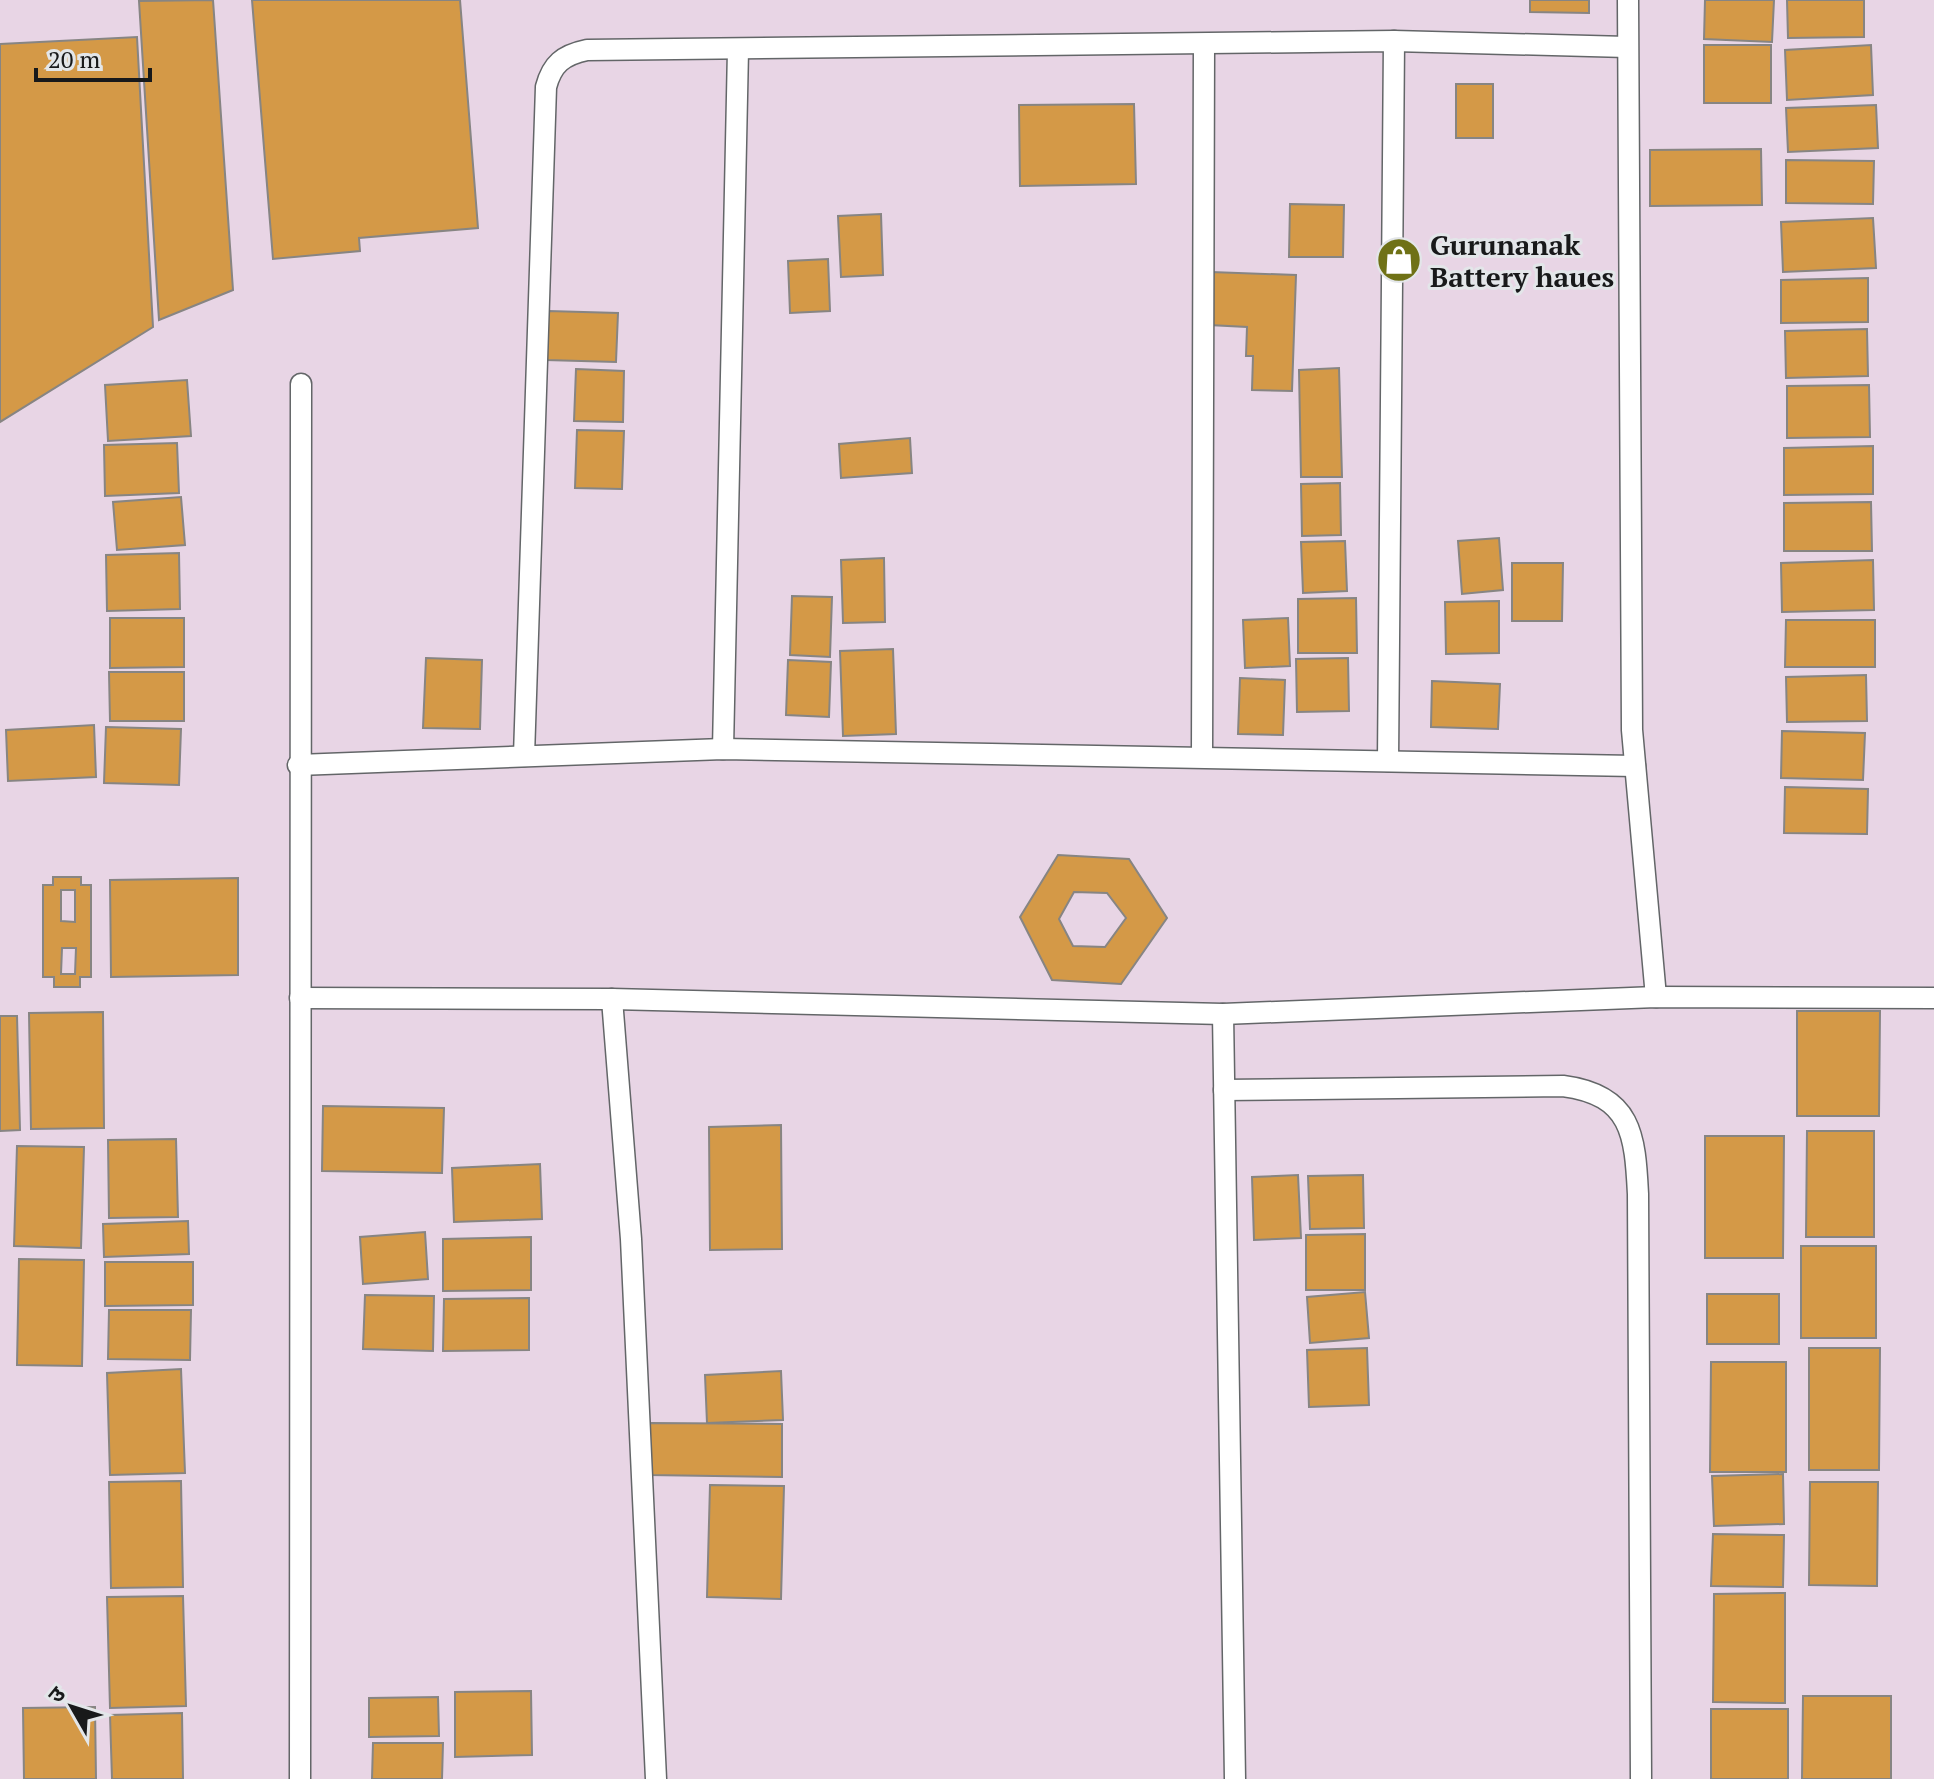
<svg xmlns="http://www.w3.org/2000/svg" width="1934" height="1779" viewBox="0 0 1934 1779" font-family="'PT Serif','Noto Sans Devanagari',serif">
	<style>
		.industrial { fill: #e8d5e5 }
		.building { fill: #d49947; stroke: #878583; stroke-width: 2; fill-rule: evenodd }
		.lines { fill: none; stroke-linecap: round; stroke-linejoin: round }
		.lane-casing { stroke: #636668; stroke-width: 23 }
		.lane { stroke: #fff; stroke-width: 20 }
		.labels { text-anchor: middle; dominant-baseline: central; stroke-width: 6; stroke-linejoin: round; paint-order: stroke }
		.poi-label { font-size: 28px; font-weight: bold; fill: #18191a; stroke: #e3e6e9; text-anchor: start }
	</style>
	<rect width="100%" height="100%" fill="#e3e6e9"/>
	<!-- industrial -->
	<rect class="industrial" x="0" y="0" width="1934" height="1779"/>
	<!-- building -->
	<g class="building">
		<path d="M213,0l20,290 -74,30 -20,-319z"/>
		<path d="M252,0h208l18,228 -119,10 1,13 -87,8z"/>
		<path d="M1530,0h59v13l-59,-1z"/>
		<path d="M1705,0h69l-2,42 -68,-3z"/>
		<path d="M1787,0h77v37l-76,1z"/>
		<path d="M137,37l16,290 -153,95v-378z"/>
		<rect x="1704" y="45" width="67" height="58"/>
		<path d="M1871,45l2,50 -86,5 -2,-50z"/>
		<rect x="1456" y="84" width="37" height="54"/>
		<path d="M1134,104l2,80 -116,2 -1,-81z"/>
		<path d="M1876,105l2,43 -90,4 -2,-44z"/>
		<path d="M1761,149l1,56 -112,1v-56z"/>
		<path d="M1786,160l88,1 -1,43 -87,-1z"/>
		<path d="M1290,204l54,1 -1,52h-54z"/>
		<path d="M881,214l2,61 -42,2 -3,-61z"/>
		<path d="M1873,218l3,50 -93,4 -2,-50z"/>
		<path d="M828,259l2,52 -40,2 -2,-52z"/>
		<path d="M1211,272l85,3 -4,116 -40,-1 1,-34h-7l1,-29 -38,-2z"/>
		<path d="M1868,278v44l-87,1v-43z"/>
		<path d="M548,311l70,2 -2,49 -70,-2z"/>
		<path d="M1867,329l1,47 -82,2 -1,-47z"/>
		<path d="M1339,368l3,109h-41l-2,-107z"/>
		<path d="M576,369l48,2 -1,51 -49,-1z"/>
		<path d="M187,380l4,56 -83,5 -3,-56z"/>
		<path d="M1869,385l1,52 -83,1v-52z"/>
		<path d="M577,430l47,1 -2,58 -47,-1z"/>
		<path d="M910,438l2,35 -71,5 -2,-34z"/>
		<path d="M177,443l2,50 -74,3 -1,-51z"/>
		<path d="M1873,446v48l-89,1v-47z"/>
		<path d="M1340,483l1,52 -39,1 -1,-52z"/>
		<path d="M181,497l4,48 -68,5 -4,-48z"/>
		<path d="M1871,502l1,49h-88v-48z"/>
		<path d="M1499,538l4,52 -41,4 -4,-53z"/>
		<path d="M1345,541l2,50 -44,2 -2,-51z"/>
		<path d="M179,553l1,56 -73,2 -1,-56z"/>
		<path d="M884,558l1,64 -42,1 -2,-63z"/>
		<path d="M1873,560l1,50 -92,2 -1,-49z"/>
		<path d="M1512,563h51l-1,58h-50z"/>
		<path d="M792,596l40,1 -2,60 -40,-2z"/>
		<path d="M1356,598l1,55h-59v-54z"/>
		<path d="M1499,601v52l-53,1 -1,-52z"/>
		<path d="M110,618h74v49l-74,1z"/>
		<path d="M1288,618l2,48 -45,2 -2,-48z"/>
		<path d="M1786,620h89v47h-90z"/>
		<path d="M893,649l3,85 -53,2 -3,-85z"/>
		<path d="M426,658l56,2 -2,69 -57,-1z"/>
		<path d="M1348,658l1,53 -52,1 -1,-53z"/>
		<path d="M788,660l43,2 -2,55 -43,-2z"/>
		<path d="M109,672h75v49h-74z"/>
		<path d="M1866,675l1,46 -80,1 -1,-45z"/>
		<path d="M1240,678l45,2 -2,55 -45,-1z"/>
		<path d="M1432,681l68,3 -2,45 -67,-2z"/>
		<path d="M94,725l2,52 -88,4 -2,-51z"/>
		<path d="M106,727l75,2 -2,56 -75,-2z"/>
		<path d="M1782,731l83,2 -2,47 -82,-2z"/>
		<path d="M1785,787l83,2 -1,45 -83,-1z"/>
		<path d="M1058,855l71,4 38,59 -46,66 -69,-4 -32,-63zM1074,892l33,1 19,25 -21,29 -32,-1 -14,-27z"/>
		<path d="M53,877h28v8h10v92h-11v10h-26v-10h-11v-92h10zM61,890h14v32l-14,-1zM62,948h14l-1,26h-14z"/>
		<path d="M238,878v97l-127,2 -1,-97z"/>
		<path d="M1797,1011h83l-1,105h-82z"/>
		<path d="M103,1012l1,116 -73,1 -2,-116z"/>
		<path d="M0,1016h17l3,114 -20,1z"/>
		<path d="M323,1106l121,2 -2,65 -120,-2z"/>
		<path d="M781,1125l1,124 -72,1 -1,-123z"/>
		<path d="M1807,1131h67v106h-68z"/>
		<path d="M1705,1136h79l-1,122h-78z"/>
		<path d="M176,1139l2,78 -69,1 -1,-78z"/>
		<path d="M17,1146l67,1 -3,101 -67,-2z"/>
		<path d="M540,1164l2,55 -88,3 -2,-54z"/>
		<path d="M1298,1175l3,63 -47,2 -2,-63z"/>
		<path d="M1363,1175l1,53 -54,1 -2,-53z"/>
		<path d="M188,1221l1,33 -85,3 -1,-33z"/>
		<path d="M425,1232l3,47 -65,5 -3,-47z"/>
		<path d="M1365,1234v56h-59v-55z"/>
		<path d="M531,1237v53l-88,1v-52z"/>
		<rect x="1801" y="1246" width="75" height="92"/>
		<path d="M19,1259l65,1 -2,106 -65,-1z"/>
		<path d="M105,1262h88v43l-88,1z"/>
		<path d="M1365,1292l4,46 -59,5 -3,-46z"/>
		<rect x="1707" y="1294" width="72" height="50"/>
		<path d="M365,1295l69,1 -1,55 -70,-2z"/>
		<path d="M529,1298v52l-86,1 1,-52z"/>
		<path d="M109,1310h82l-1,50 -82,-1z"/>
		<path d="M1367,1348l2,57 -60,2 -2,-57z"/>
		<path d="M1809,1348h71l-1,122h-70z"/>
		<path d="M1711,1362h75v110h-76z"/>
		<path d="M181,1369l4,104 -75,2 -3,-102z"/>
		<path d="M781,1371l2,49 -76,3 -2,-48z"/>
		<path d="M650,1423l132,1v53l-133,-2z"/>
		<path d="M1783,1474l1,50 -70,2 -2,-50z"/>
		<path d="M181,1481l2,106 -72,1 -2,-106z"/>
		<path d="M1810,1482h68l-1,104 -68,-1z"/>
		<path d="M710,1485l74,1 -3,113 -74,-2z"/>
		<path d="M1713,1534l71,1 -1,52 -72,-1z"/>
		<path d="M1785,1593v110l-72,-1 1,-108z"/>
		<path d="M183,1596l3,110 -76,2 -3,-111z"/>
		<path d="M531,1691l1,64 -77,2v-65z"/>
		<path d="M1803,1696h88v83h-89z"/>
		<path d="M438,1697l1,39 -70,1v-39z"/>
		<path d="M95,1707l1,72h-72l-1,-71z"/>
		<rect x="1711" y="1709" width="77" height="70"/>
		<path d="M182,1713l1,66h-71l-2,-64z"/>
		<path d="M373,1743h70l-1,36h-70z"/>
	</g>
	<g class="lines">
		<!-- lane casing -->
		<g class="lane-casing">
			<g id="lane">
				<path d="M1628,0l4,730 24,267"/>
				<path d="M723,749l15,-699"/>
				<path d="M524,756l22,-669c6,-23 17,-32 41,-37l807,-9 233,6"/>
				<path d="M1202,756l2,-712"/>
				<path d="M1388,761l6,-720"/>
				<path d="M298,765l425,-16 912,17"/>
				<path d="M300,998l312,1 611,15 433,-17 278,1"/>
				<path d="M612,999l19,240 25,540"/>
				<path d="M1223,1014l12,765"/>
				<path d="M1224,1090l339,-4c69,9 72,49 75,108l3,585"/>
				<path d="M300,1779l1,-1395"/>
			</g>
		</g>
		<!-- lane -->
		<use href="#lane" class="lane"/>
	</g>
	<!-- icons -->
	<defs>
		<g id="shop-disc" transform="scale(2.3)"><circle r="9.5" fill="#6f7116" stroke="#e3e6e9"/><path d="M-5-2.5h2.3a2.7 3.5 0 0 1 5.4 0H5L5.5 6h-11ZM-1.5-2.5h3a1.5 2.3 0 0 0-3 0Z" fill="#fff"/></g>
	</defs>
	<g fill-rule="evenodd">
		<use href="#shop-disc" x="1399" y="260"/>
	</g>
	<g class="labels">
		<!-- poi labels -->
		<g class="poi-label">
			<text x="1430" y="244">Gurunanak<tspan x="1430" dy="32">Battery haues</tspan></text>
		</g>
	</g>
	<!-- north arrow -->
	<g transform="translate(72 1707) rotate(309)" stroke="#e3e6e9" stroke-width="6" paint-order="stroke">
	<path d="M0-6L14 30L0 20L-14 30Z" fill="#18191a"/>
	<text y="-12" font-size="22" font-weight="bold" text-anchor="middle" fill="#18191a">उ</text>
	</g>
	<!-- scale -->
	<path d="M36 68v12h114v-12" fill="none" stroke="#18191a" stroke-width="4"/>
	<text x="48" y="68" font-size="24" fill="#18191a" stroke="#e3e6e9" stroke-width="6" paint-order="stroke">20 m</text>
</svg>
